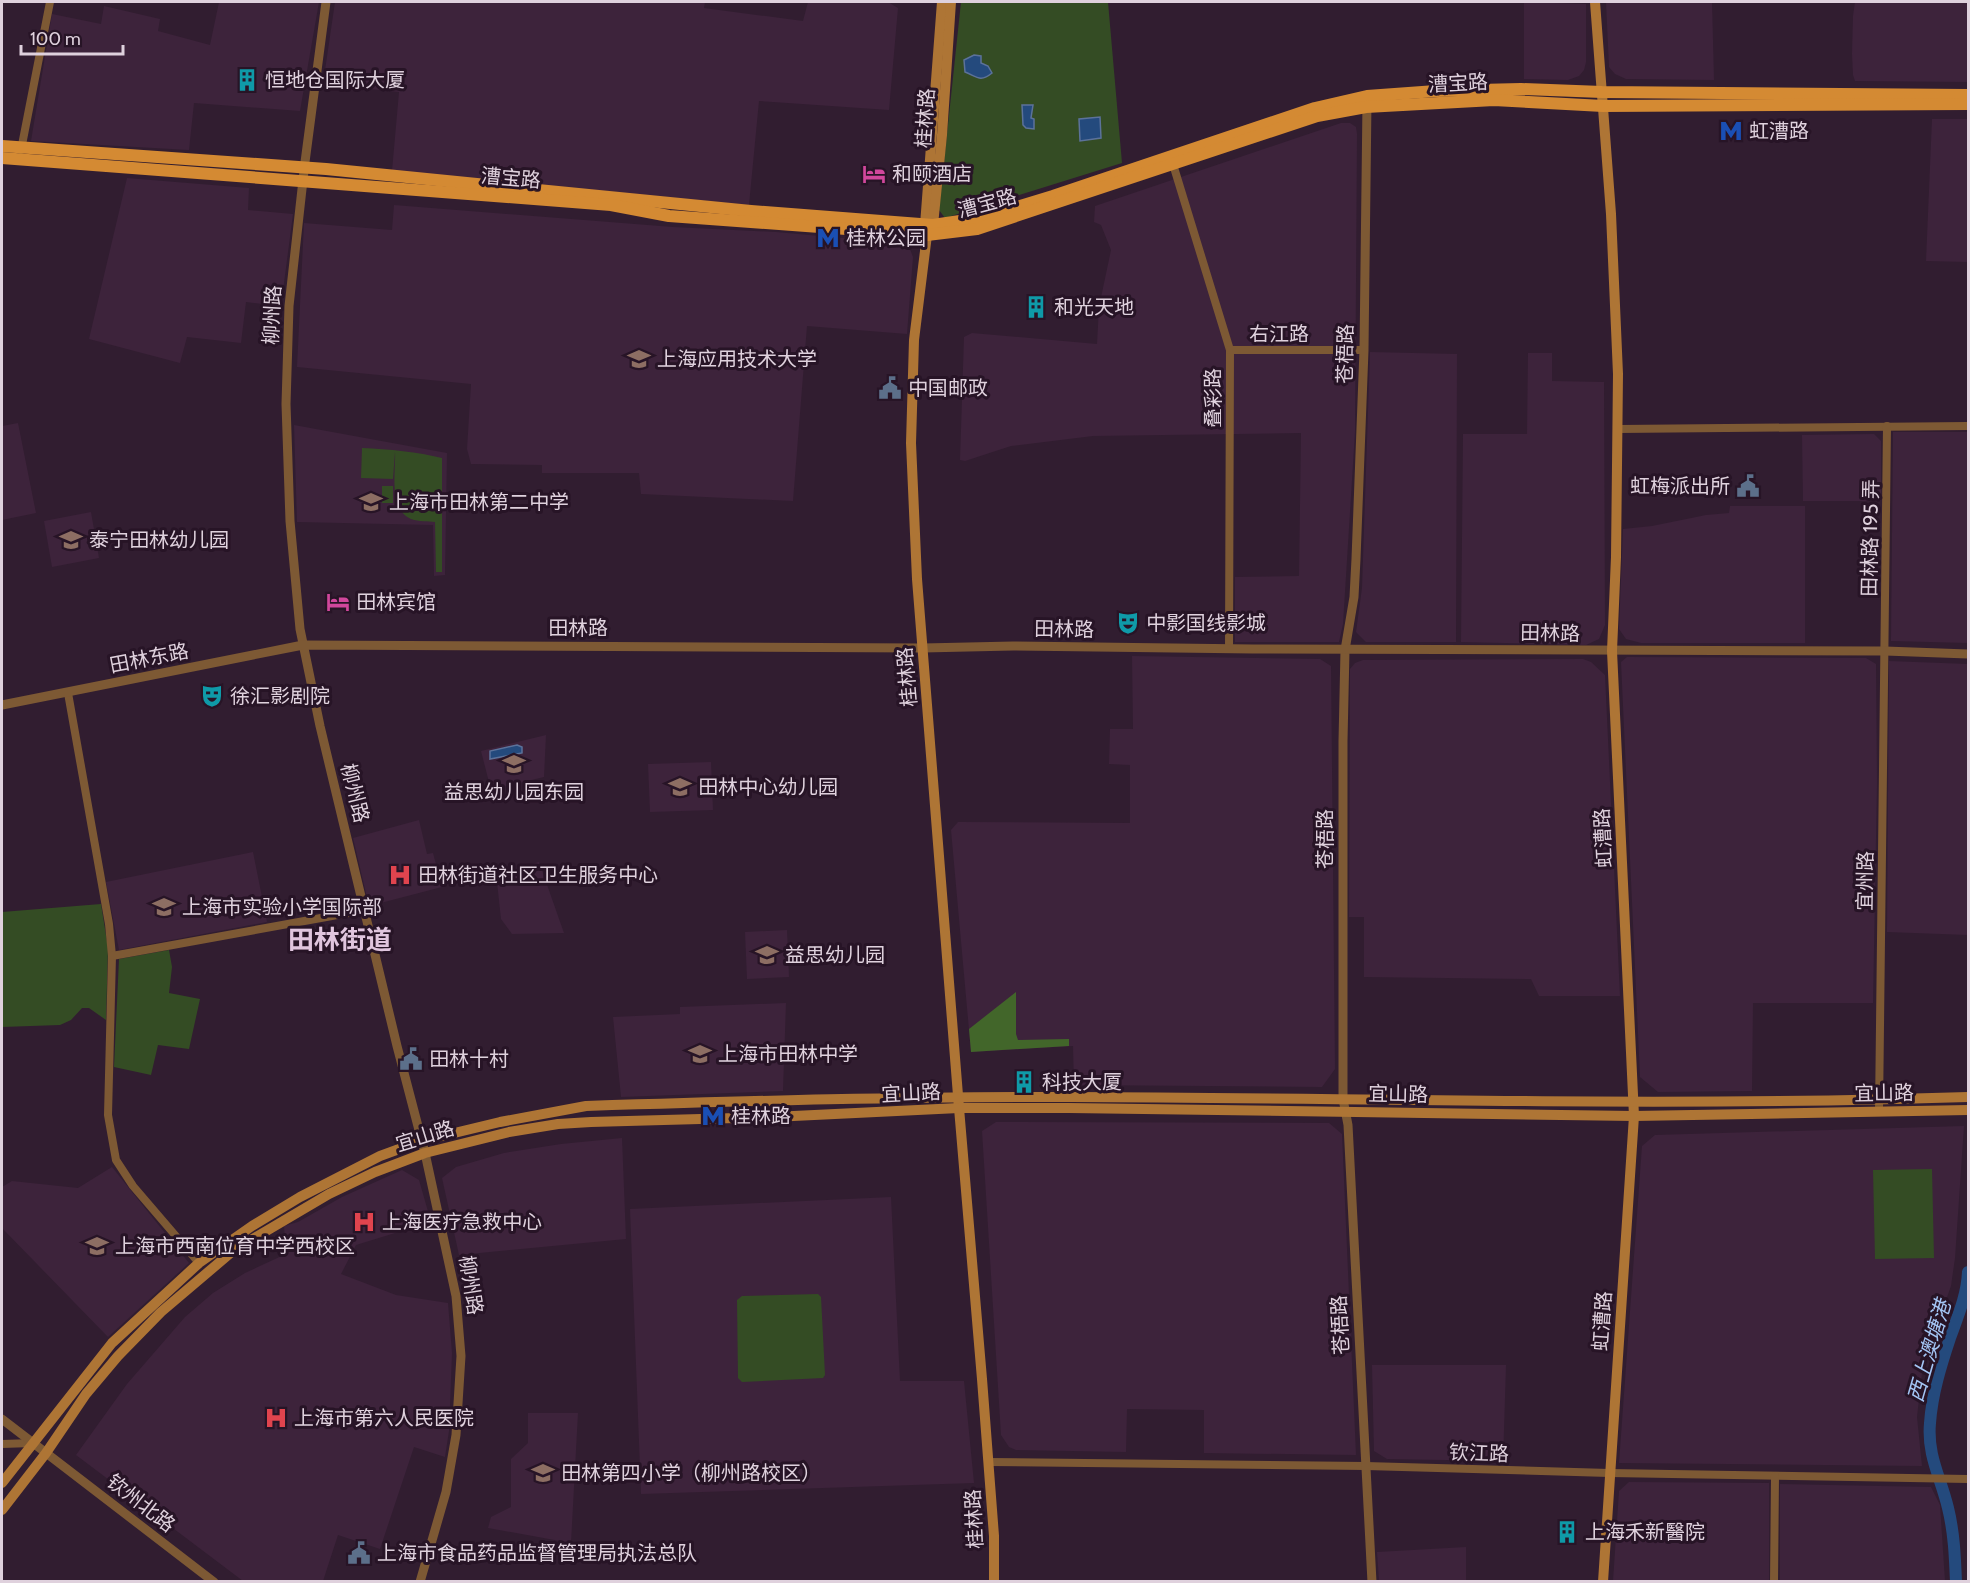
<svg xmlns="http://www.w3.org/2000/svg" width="1970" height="1583" viewBox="0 0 1970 1583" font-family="Cabin,'Noto Sans SC',sans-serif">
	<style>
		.built { fill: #3d233b }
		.green { fill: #344c24 }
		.forest { fill: #42662a }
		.water { fill: #244a7d; stroke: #5c729a; stroke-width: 1.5 }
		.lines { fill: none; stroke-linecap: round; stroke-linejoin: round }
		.river { stroke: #244a7d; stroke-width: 12 }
		.minor { stroke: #7d5934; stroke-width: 8 }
		.tertiary { stroke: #7d5934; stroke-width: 9 }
		.secondary { stroke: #ae7535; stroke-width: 10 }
		.primary { stroke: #d48a33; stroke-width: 12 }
		.labels { text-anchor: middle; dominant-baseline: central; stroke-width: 6; stroke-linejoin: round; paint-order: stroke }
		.poi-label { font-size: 20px; fill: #dfd1dd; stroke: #271426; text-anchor: start }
		.street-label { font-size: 20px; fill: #dfd1dd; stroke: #271426 }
		.water-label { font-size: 21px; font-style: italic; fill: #a4c6f5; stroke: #271426 }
		.district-label { font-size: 26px; font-weight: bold; fill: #e0c5de; stroke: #271426 }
	</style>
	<rect width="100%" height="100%" fill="#311d30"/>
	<!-- built -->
	<g class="built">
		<path d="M219,2h100l-19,109 -106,-8 -5,47 -158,-9 21,-127 49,10 3,-18 56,13 -2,12 52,14z"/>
		<path d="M335,2h370l-1,6 99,13 5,-19h80l10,6 -9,102 -130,-9 -10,104 -357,-34 7,-79 -76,-8z"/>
		<path d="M1524,2l62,2v58l-2,8 -5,6 -11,4 -44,-1z"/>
		<path d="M1606,2h106l2,78 -88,-1 -11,-5 -6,-7z"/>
		<path d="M1855,2h113v80l-113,-1 -2,-6 -1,-21 1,-38z"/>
		<path d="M1932,119h36v143l-42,-1z"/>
		<path d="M1341,123h9l6,4 1,7 -2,298 -12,192 -4,18h-104v-65l64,-1 2,-143 -208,3 -82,10 -46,15 -5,-1 4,-123 8,-4 125,11 2,-37 12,-57 -10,-25 -7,-3 1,-16z"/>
		<path d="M127,178l122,10 -1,22 45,4 -12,92 -35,-4 -5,41 -54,-6 -7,26 -91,-24z"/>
		<path d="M394,205l279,22 103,5 132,12 5,13 -6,77 -100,-8 -14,175 -152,-7 -2,-21h-97v-8l-71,-1 -4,-15 4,-65 -174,-17 7,-144 88,7z"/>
		<path d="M1370,352l87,2 -1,288h-90l-10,-10 6,-44z"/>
		<path d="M1528,353h24v28l52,1 1,243 -6,14 -13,6 -125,-3 2,-208h64z"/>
		<path d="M18,423l18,90 -34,7v-94z"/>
		<path d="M294,425l153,28 -2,122 -11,1 -1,-51 -136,-3z"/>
		<path d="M1893,432h75v211l-77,-2z"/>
		<path d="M1874,434l7,7v60h-78l-1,-66z"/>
		<path d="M1730,506h75v137h-164l-15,-4 -7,-10 4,-100 29,-3 54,-11 23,-2z"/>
		<path d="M91,512l8,46 -47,9 -8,-46z"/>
		<path d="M1132,656l188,3 11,7 4,403 -13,18 -248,-2 -1,-39 -102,6 -20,-222 7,-8 172,1v-58l-21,-1 1,-35h23z"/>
		<path d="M1627,657l239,1 10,6 1,119 -4,220h-120l-1,88 -94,1 -18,-15 -19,-415z"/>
		<path d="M1583,659l8,3 14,13 15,321h-81l-8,-17 -167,-2v-60h-15l1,-248 5,-6 8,-3z"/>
		<path d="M1889,661l79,3v271l-81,-3z"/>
		<path d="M546,735l-2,42 -53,13 -10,-39z"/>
		<path d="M711,762l2,48 -63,2 -2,-48z"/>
		<path d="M419,820l8,34 6,-1 9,34 -73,19 -16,-68z"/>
		<path d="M253,852l14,70 -148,28 -13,-68z"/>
		<path d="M539,862l25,71 -52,1 -11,-15 -5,-46z"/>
		<path d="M787,930l2,47 -42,2 -2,-47z"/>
		<path d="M786,1003l-3,88 -162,6 -8,-80 67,-3v-7z"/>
		<path d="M996,1122l333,1 13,11 14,321 -152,-2v-43l-77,-1 -1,43 -110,-2 -7,-3 -8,-12 -19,-304z"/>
		<path d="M1964,1126l-9,132 -4,28 -28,78 -6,53 5,49 -303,-3 23,-317 13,-11z"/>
		<path d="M622,1138l4,101 -167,16 -17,-77 14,-11 48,-14 57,-9z"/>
		<path d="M112,1167l77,96 -81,74 -106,-109v-41l10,-6 66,7z"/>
		<path d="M402,1170l17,10 12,42 -75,23 -15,29 55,21 52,8 4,50 -3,78 -4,26 -31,-10 -34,102 -42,-14 -15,46h-80l-167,-126 51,-71 58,-67 28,-24 32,-20 41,-19 -2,-28 14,-4 44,-25z"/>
		<path d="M891,1197l9,184h64l10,102 -333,11 -11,-285z"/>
		<path d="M1372,1365h134l-3,96 -116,-2 -13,-8z"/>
		<path d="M528,1413h50l-7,130 -83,-15 3,-11 20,-10v-48l17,-16z"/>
		<path d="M1629,1482l140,1v98h-156l6,-90z"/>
		<path d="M1780,1484l151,3 9,18 5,76h-165z"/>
		<path d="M1466,1547v34h-87l-2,-29z"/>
	</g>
	<!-- green -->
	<g class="green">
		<path d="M961,2h147l14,161 -177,55 -6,-8z"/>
		<path d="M362,448c27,1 56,4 80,10v114h-6l-1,-50c-7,-1 -16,0 -24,-3 -23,-10 -15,-47 -16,-67l-2,27 -32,-1z"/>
		<rect x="382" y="486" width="11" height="17"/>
		<path d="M101,904l7,44 -2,72 -17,-12h-7l-11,12 -11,5 -58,2v-115z"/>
		<path d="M169,950l3,17 -3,26 31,6 -11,50 -31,-4 -7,30 -37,-8 5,-108z"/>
		<path d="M1932,1169l2,89 -59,1 -2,-89z"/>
		<path d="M818,1294l3,3 4,78 -2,3 -81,4 -4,-4 -1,-78 5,-4z"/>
	</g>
	<!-- forest -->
	<path class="forest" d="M1016,992v42l2,6 51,-1v7l-98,6 -2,-23z"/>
	<!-- water -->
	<g class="water">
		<path d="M974,55l7,1v7l7,3 4,7c-12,10 -16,3 -27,-1l-1,-12z"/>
		<path d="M1022,105h11l-2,13 3,1v10l-8,-1 -3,-3z"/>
		<path d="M1100,117l1,21 -21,3 -1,-22z"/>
		<path d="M517,745l5,2v6l-32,6v-8z"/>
	</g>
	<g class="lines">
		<!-- river -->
		<path class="river" d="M1956,1582c-1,-25 -2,-50 -8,-74 -7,-30 -21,-52 -18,-85 2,-29 11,-58 20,-85 8,-22 17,-43 18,-66"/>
		<!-- minor -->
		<g class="minor">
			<path d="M21,150l29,-148"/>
			<path d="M1172,161l58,189 -1,299"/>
			<path d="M1230,350h134"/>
			<path d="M1618,429l350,-3"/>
			<path d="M68,693l41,231 3,32 -4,159 8,45 17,26 66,77"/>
			<path d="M112,956l253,-46"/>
			<path d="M1879,1111l8,-685"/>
			<path d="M2,1444l30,-1"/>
			<path d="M989,1462l377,4 243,7 359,6"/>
			<path d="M1774,1582l1,-106"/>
		</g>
		<!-- tertiary -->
		<g class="tertiary">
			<path d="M326,2l-21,160 -16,144 -3,98 4,117 10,108 20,97 77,320 28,107 31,143 5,60 -5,79 -10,57 -26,90"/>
			<path d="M1367,101l-3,249 -8,209 -2,38 -9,53 -2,91v358l5,26 24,457"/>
			<path d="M2,705l301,-60 620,3 90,-2 240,3 632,2 83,3"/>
			<path d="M2,1419l212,163"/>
		</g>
		<!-- secondary -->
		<g class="secondary">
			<path d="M942,2l-17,223 2,10 -13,105 -3,103 6,136 42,529 23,271 12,157v46"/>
			<path d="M1595,2l16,212 7,160 -2,183 -4,94 22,465 -31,466"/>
			<path d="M930,231l3,-6 9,-90 9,-133"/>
			<path d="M2,1483l110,-140 87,-80 53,-37 48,-29 80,-41 41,-15 79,-19 86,-16c162,-5 324,-10 486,-9 299,1 598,10 896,0"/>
			<path d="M2,1510l44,-57 40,-59 32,-38 43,-44 73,-62 95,-56 46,-22 50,-19 84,-21 49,-8 33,-2 182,-5 186,-9h110l565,8 334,-6"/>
		</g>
		<!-- primary -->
		<g class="primary">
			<path d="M2,146l324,23 425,42 182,14 47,-7 73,-22 262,-88 52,-12 69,-5 85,-2 81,3 366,3"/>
			<path d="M2,158l609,47 58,11 258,19 50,-6 340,-113 49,-9 128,-7 109,6 365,-2"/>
		</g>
	</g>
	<!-- icons -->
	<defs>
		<g id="building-bare" transform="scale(1.8)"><path d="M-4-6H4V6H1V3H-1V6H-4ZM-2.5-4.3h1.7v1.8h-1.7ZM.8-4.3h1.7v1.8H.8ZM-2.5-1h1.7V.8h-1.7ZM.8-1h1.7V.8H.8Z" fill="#0f9aa8" stroke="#271426" stroke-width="2.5" paint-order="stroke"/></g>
		<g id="metro-bare" transform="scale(1.8)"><path d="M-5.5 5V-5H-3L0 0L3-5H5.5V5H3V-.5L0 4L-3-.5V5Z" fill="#1a4fb4" stroke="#271426" stroke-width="2.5" paint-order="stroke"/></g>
		<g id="hotel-bare" transform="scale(1.8)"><path d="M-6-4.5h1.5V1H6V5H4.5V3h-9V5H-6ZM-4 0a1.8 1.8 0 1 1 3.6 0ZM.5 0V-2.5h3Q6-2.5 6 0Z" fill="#d1479c" stroke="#271426" stroke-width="2.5" paint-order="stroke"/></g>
		<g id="university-bare" transform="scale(1.8)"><path d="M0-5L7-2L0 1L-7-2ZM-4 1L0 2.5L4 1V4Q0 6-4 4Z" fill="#8d6e63" stroke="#271426" stroke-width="2.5" paint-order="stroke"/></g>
		<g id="civic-bare" transform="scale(1.8)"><path d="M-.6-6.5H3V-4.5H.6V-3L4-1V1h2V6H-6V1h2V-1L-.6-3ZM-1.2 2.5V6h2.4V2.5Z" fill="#5c6f8a" stroke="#271426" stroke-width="2.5" paint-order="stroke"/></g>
		<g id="school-bare" transform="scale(1.8)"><path d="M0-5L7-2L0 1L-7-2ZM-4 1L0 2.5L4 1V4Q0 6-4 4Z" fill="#8d6e63" stroke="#271426" stroke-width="2.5" paint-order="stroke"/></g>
		<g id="theatre-bare" transform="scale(1.8)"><path d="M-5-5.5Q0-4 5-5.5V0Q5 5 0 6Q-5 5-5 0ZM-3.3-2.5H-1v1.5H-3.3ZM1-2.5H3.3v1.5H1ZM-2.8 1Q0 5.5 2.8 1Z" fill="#0f9aa8" stroke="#271426" stroke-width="2.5" paint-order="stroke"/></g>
		<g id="hospital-bare" transform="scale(1.8)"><path d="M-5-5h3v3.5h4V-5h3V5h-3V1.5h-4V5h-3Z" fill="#e0444e" stroke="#271426" stroke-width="2.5" paint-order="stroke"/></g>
	</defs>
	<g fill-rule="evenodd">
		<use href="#building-bare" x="247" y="80"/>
		<use href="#metro-bare" x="1731" y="131"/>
		<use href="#hotel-bare" x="874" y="174"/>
		<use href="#metro-bare" x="828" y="238"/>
		<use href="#building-bare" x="1036" y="307"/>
		<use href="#university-bare" x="639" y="359"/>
		<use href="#civic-bare" x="890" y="388"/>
		<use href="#civic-bare" x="1748" y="486"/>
		<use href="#school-bare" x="371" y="502"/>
		<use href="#school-bare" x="71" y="540"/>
		<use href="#hotel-bare" x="338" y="602"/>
		<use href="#theatre-bare" x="1128" y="623"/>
		<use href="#theatre-bare" x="212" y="696"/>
		<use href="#school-bare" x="514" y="764"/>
		<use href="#school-bare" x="680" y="787"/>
		<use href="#hospital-bare" x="400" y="875"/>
		<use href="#school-bare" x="164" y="907"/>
		<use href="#school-bare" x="767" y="955"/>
		<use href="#school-bare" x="700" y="1054"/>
		<use href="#civic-bare" x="411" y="1059"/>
		<use href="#building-bare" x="1024" y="1082"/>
		<use href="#metro-bare" x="713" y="1116"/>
		<use href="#hospital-bare" x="364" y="1222"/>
		<use href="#school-bare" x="97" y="1246"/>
		<use href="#hospital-bare" x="276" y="1418"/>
		<use href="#school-bare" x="543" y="1473"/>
		<use href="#building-bare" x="1567" y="1532"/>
		<use href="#civic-bare" x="359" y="1553"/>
	</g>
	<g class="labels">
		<!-- poi labels -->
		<g class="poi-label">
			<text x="265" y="80">恒地仓国际大厦</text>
			<text x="1749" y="131">虹漕路</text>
			<text x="892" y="174">和颐酒店</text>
			<text x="846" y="238">桂林公园</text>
			<text x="1054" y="307">和光天地</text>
			<text x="657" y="359">上海应用技术大学</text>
			<text x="908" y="388">中国邮政</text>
			<text x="1730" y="486" text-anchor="end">虹梅派出所</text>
			<text x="389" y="502">上海市田林第二中学</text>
			<text x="89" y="540">泰宁田林幼儿园</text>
			<text x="356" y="602">田林宾馆</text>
			<text x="1146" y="623">中影国线影城</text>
			<text x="230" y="696">徐汇影剧院</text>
			<text x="698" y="787">田林中心幼儿园</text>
			<text x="514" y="792" text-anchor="middle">益思幼儿园东园</text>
			<text x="418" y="875">田林街道社区卫生服务中心</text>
			<text x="182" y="907">上海市实验小学国际部</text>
			<text x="785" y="955">益思幼儿园</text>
			<text x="718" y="1054">上海市田林中学</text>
			<text x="429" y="1059">田林十村</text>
			<text x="1042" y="1082">科技大厦</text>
			<text x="731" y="1116">桂林路</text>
			<text x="382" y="1222">上海医疗急救中心</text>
			<text x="115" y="1246">上海市西南位育中学西校区</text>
			<text x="294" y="1418">上海市第六人民医院</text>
			<text x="561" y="1473">田林第四小学（柳州路校区）</text>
			<text x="1585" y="1532">上海禾新醫院</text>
			<text x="377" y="1553">上海市食品药品监督管理局执法总队</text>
		</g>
		<!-- street labels -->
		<g class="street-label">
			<text transform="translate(1458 83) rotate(-3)">漕宝路</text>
			<text transform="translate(925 118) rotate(-86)">桂林路</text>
			<text transform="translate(511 178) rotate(5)">漕宝路</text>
			<text transform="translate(987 203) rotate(-15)">漕宝路</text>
			<text transform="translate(272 315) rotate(-87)">柳州路</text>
			<text x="1279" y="334">右江路</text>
			<text transform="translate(1345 354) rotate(-89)">苍梧路</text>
			<text transform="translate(1213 398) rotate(-90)">叠彩路</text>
			<text transform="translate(1870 538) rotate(-89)">田林路 195 弄</text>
			<text x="578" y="628">田林路</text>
			<text transform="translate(1064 629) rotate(1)">田林路</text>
			<text transform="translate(1550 633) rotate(1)">田林路</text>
			<text transform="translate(149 658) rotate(-11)">田林东路</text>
			<text transform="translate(907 677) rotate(-95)">桂林路</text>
			<text transform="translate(355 793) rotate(76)">柳州路</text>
			<text transform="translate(1603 838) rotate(-93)">虹漕路</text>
			<text transform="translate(1325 839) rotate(-90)">苍梧路</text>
			<text transform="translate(1865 881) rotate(-89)">宜州路</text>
			<text transform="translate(911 1093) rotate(-3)">宜山路</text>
			<text transform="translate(1884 1093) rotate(-1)">宜山路</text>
			<text transform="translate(1398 1094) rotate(1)">宜山路</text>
			<text transform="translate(425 1136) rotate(-17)">宜山路</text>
			<text transform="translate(471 1285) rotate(81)">柳州路</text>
			<text transform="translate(1602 1321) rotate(-86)">虹漕路</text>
			<text transform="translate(1340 1325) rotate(-93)">苍梧路</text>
			<text transform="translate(1479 1453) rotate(2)">钦江路</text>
			<text transform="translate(141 1503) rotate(38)">钦州北路</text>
			<text transform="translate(974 1519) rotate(-93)">桂林路</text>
		</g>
		<!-- water labels -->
		<g class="water-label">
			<text transform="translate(1929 1351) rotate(-74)">西上澳塘港</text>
		</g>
		<!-- district labels -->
		<g class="district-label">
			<text x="340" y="940">田林街道</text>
		</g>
	</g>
	<!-- border -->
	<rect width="1970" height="1583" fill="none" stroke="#dfd1dd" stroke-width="6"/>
	<!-- scale -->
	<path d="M21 45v9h102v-9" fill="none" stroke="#dfd1dd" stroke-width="3"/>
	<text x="30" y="45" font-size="18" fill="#dfd1dd" stroke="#271426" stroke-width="4.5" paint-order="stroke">100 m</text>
</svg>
